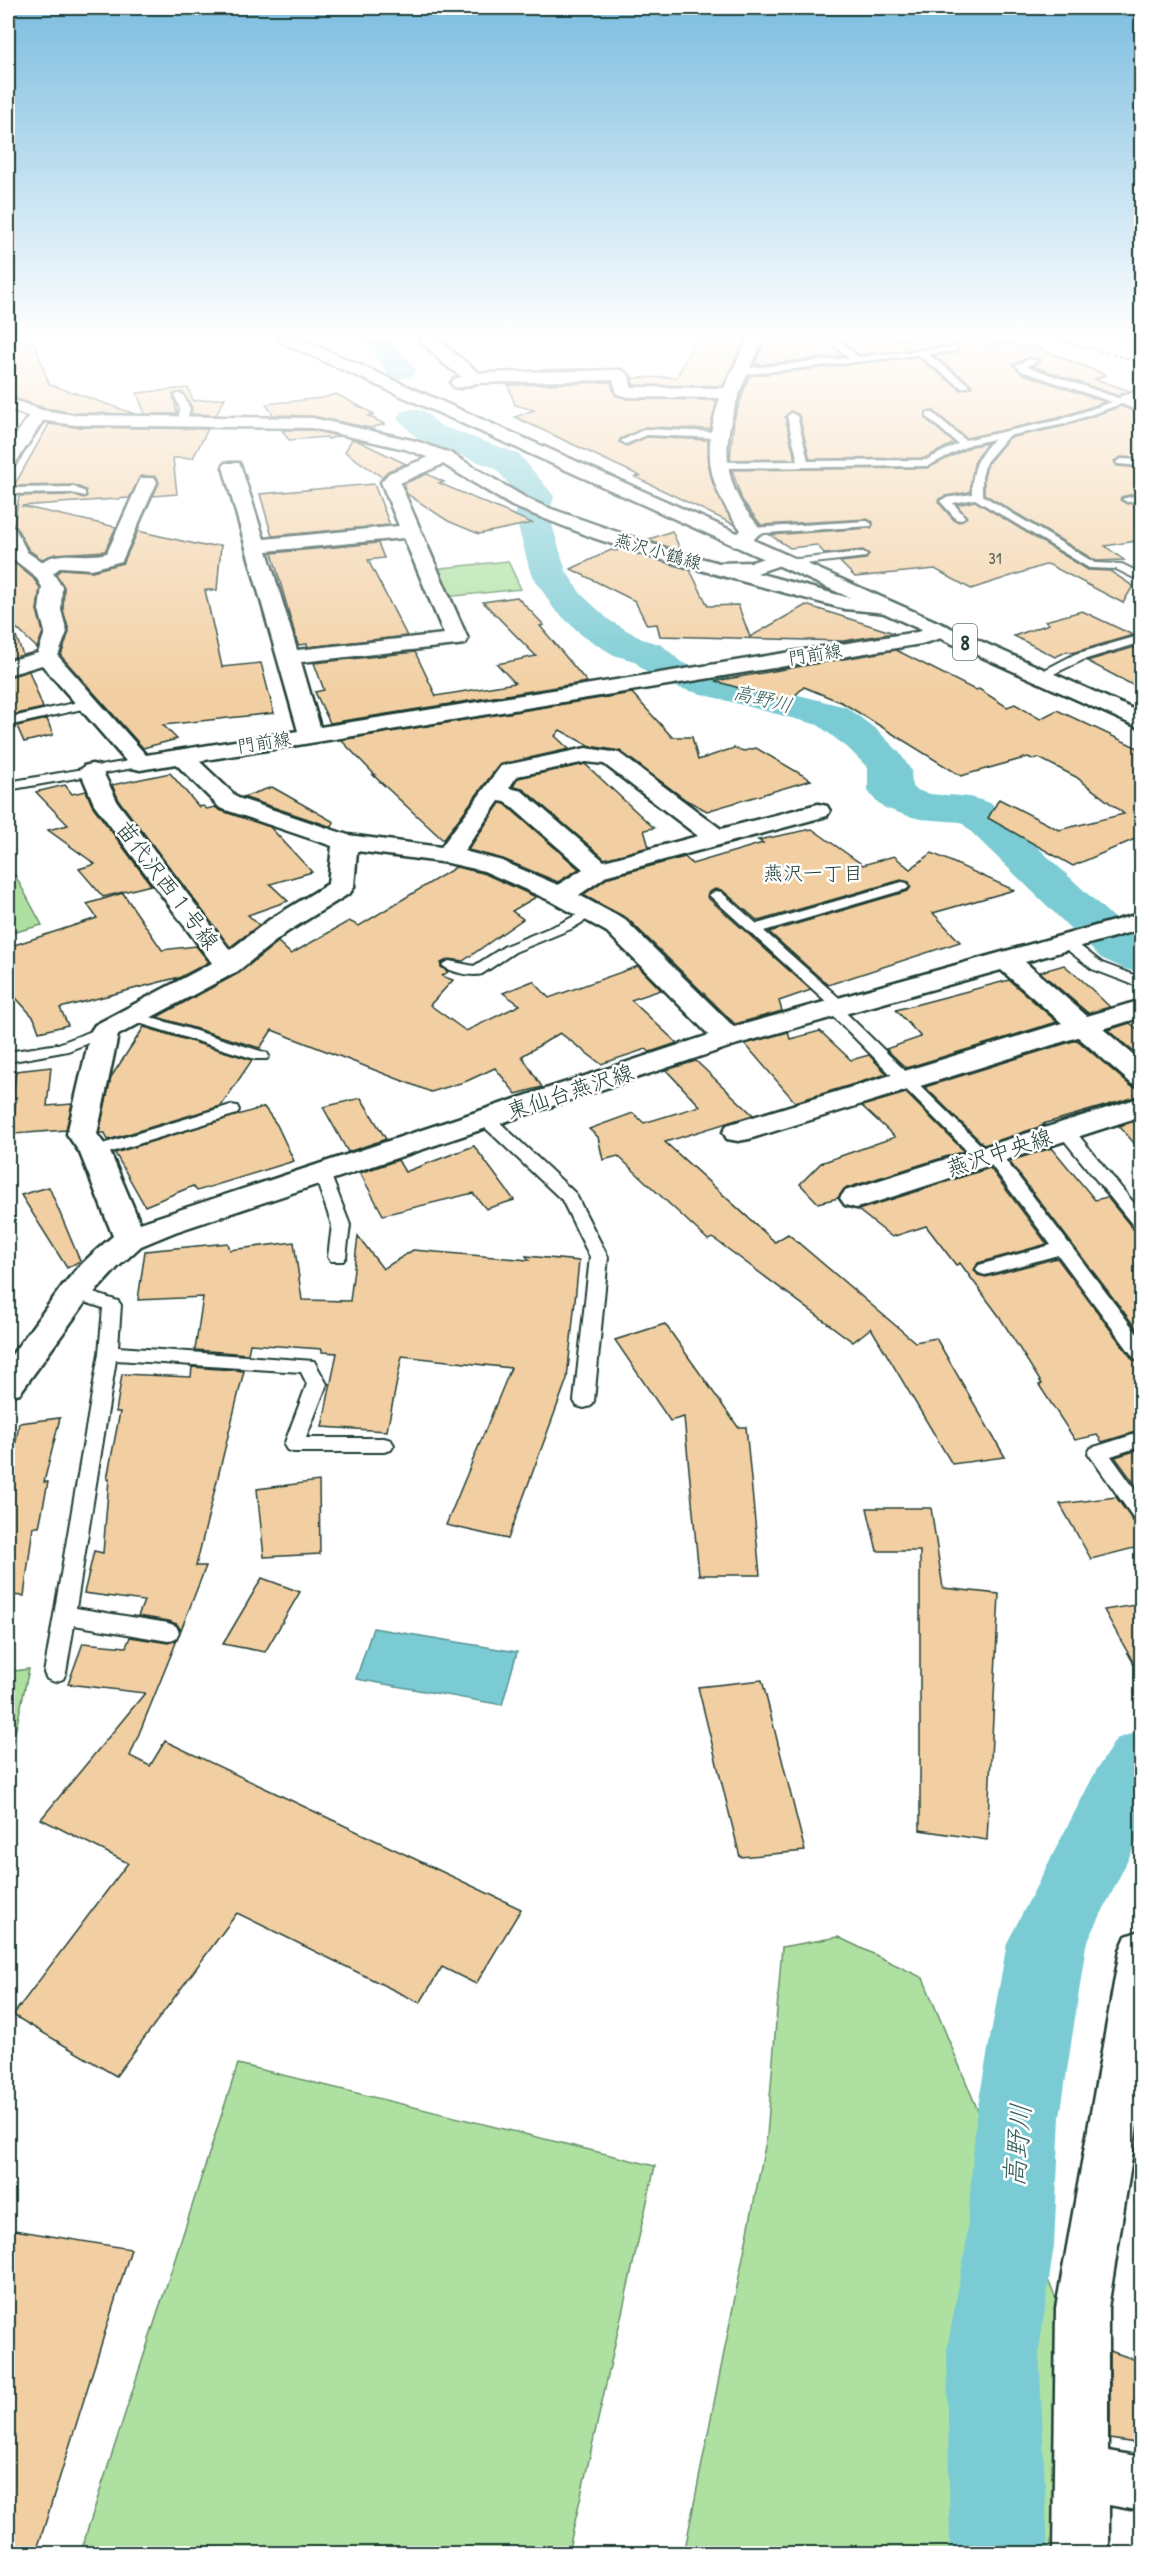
<svg xmlns="http://www.w3.org/2000/svg" width="1149" height="2561" viewBox="0 0 1149 2561" font-family="'Patrick Hand','Klee One',sans-serif">
	<style>
		.green { fill: #aee1a1; stroke: #668f6a; stroke-width: 1.5 }
		.water { fill: #7acbd3; stroke: #569293; stroke-width: 1.5 }
		.lines { fill: none; stroke-linecap: round; stroke-linejoin: round }
		.river { fill: #7acbd3; fill-rule: evenodd }
		.building { fill: #f2cfa2; stroke: #1f3d34; stroke-width: 1.5 }
		.service-casing { stroke: #1f3d34; stroke-width: 4 }
		.minor-casing { stroke: #1f3d34; stroke-width: 5 }
		.tertiary-casing { stroke: #1f3d34; stroke-width: 5 }
		.primary-casing { stroke: #1f3d34; stroke-width: 5 }
		.service { fill: #fff; fill-rule: evenodd }
		.minor { fill: #fff; fill-rule: evenodd }
		.tertiary { fill: #fff; fill-rule: evenodd }
		.primary { fill: #fff; fill-rule: evenodd }
		.rail { stroke: #1f3d34; stroke-width: 2; stroke-dasharray: 5 2; stroke-linecap: butt }
		.labels { text-anchor: middle; dominant-baseline: central; stroke-width: 5; stroke-linejoin: round; paint-order: stroke }
		.far-number-label { font-size: 16px; fill: #546250 }
		.far-street-label { font-size: 18px; fill: #1f3d34; stroke: #fff }
		.far-water-label { font-size: 20px; font-style: italic; fill: #36605c; stroke: #fff }
		.far-neighbourhood-label { font-size: 20px; fill: #1f3d34; stroke: #fff }
		.shield { fill: #fff; stroke: #627771; stroke-width: 1.5 }
		.shield-label { font-size: 21px; font-weight: bold; fill: #1f3d34 }
		.street-label { font-size: 22px; fill: #1f3d34; stroke: #fff }
		.near-water-label { font-size: 28px; font-style: italic; fill: #36605c; stroke: #fff }
	</style>
	<rect width="100%" height="100%" fill="#fff"/>
	<filter id="ink" filterUnits="userSpaceOnUse"><feTurbulence type="fractalNoise" baseFrequency=".0167" numOctaves="2"/><feDisplacementMap in="SourceGraphic" scale="12" xChannelSelector="R" yChannelSelector="G"/><feConvolveMatrix kernelMatrix="1 2 1 2 8 2 1 2 1" color-interpolation-filters="sRGB"/></filter>
	<g filter="url(#ink)">
		<!-- green -->
		<g class="green">
			<path d="M508,561l13,28 -76,8 -13,-28z"/>
			<path d="M15,875l27,50 -34,9v-57z"/>
			<path d="M29,1669l-16,73 -5,7v-77z"/>
			<path d="M838,1937l85,41 142,343 17,232 -398,1 83,-418 15,-189z"/>
			<path d="M238,2064l417,102 -87,387h-488z"/>
		</g>
		<!-- water -->
		<path class="water" d="M373,1628l144,24 -15,53 -146,-26z"/>
		<g class="lines">
			<!-- river -->
			<g class="river">
				<path d="M362,338h29l25,32 -4,6 -11,3 -11,-3z"/>
				<path d="M413,409l11,2 17,15 78,28 35,42 -5,19 17,56 15,23 28,26 33,19 20,6 19,17 26,10 139,35 31,23 22,22 12,18 1,17c15,10 32,7 49,9 10,1 20,4 29,7l145,135 7,3v32l-17,-4 -24,-11 -140,-136 -41,-3 -15,-4 -20,-7 -10,-8 -7,-9v-23l-20,-20 -30,-23 -139,-37 -26,-10 -19,-17 -20,-6 -31,-19 -29,-27 -24,-38 -15,-56 5,-18 -25,-29 -76,-28 -22,-22 5,-7z"/>
				<path d="M1142,1730v101l-56,114 -26,172 -6,128 -15,105 9,204h-98l-3,-204 19,-105 10,-128 31,-174 89,-172 20,-32z"/>
			</g>
		</g>
		<!-- building -->
		<g class="building">
			<path d="M696,338h49l-22,48 -90,-1 -1,-7 45,-1z"/>
			<path d="M766,338h60l17,18 -89,9z"/>
			<path d="M840,338h136l12,7 22,-2 5,4 16,-2 75,30 -11,4 35,12 -12,5 -86,-30 8,-6 -11,-3 -16,8 8,8 84,29 -47,16 -92,20 -32,-27h-7l-1,8 28,24 -29,15 -115,1 -11,-44 -8,-4 -6,6 10,42 -65,1 4,-41 15,-43 168,-19 44,33 11,-3 -1,-3 -37,-28 22,-3 2,-8 -99,10z"/>
			<path d="M34,341l15,43 86,30 -60,-1 -31,-5 -36,-12v-53z"/>
			<path d="M611,382l4,13 13,4 89,1 -7,29 -65,-2 -25,12 -1,3 8,4 20,-9 61,3 1,28 4,16 22,41 -100,-48 5,-1 -125,-59 19,-7 -19,-5 -7,-20z"/>
			<path d="M188,388l5,13 32,-3 -9,17 -25,-1 1,-6 -9,-16 -10,2 4,20h-32l-8,-21z"/>
			<path d="M336,394l38,20 -6,2 17,8 -15,4 -58,-12 -39,-1 -7,-11 56,-6z"/>
			<path d="M1121,406l21,9v43l-21,-1 -7,4 3,5 25,2v24l-21,5 -1,3 7,4 15,-2v38l-37,6 19,14 -28,1 -112,-67v-17l4,-14 21,-25 56,-12z"/>
			<path d="M49,424l26,3 133,2 -15,29h-20l4,36 -24,2 6,-13 -2,-6 -16,-1 -12,22 -108,8 95,21 -11,24 -49,3 -14,5 -13,-9 -15,-25 5,-29 53,-1 12,3 3,-2 -1,-6 -12,-5 -60,1z"/>
			<path d="M282,430h30l27,6 -11,3 -1,-2 -38,3z"/>
			<path d="M352,439l4,1 50,24 -18,7 -6,6 -37,-25z"/>
			<path d="M987,443l-13,20 -4,29 -25,4 -6,3 -1,3 16,18 5,2 8,-5 -10,-12 18,-4 113,69 22,1 23,15 -10,17 -75,-39 -77,25 -36,-20 -80,8 -15,-15 26,-3 3,-5 -6,-4 -38,4 -8,-9 -27,3 -20,-13 101,-7 2,-6 -6,-3 -106,6 -19,-25 -10,-30 196,-2 44,-22z"/>
			<path d="M427,474l17,8 -5,1 93,40 -53,11 -31,-13 -41,-27 -4,-10z"/>
			<path d="M374,484l16,41 -118,11 -12,-42z"/>
			<path d="M138,531l66,15 17,-1 -4,45h-12l17,77 39,-4 13,50 -111,12 14,14 -34,9 -82,-92 8,-25 -6,-21 1,-23 -8,-13 6,-5 30,2 31,-8z"/>
			<path d="M672,531l9,20 -34,-11z"/>
			<path d="M378,543l6,15 -16,2 39,76 -99,11 -1,-3 -9,1 -26,-92z"/>
			<path d="M622,549l68,21 18,36 30,-1 12,32 56,-32 88,28 -57,9 5,-1 -182,-5 -3,-12 -10,1 -12,-24 -64,-32 40,-19 5,1z"/>
			<path d="M9,559l24,19 7,10 -3,22 6,22 -6,16 -26,-25 12,32 -15,4z"/>
			<path d="M517,597l27,28 -4,1 47,56 -257,41 -15,-31 9,-2 -10,-27 101,-11 21,44 79,-13 -18,-19 39,-8 -53,-54z"/>
			<path d="M1082,611l51,24 -61,18 -4,-2 -13,6 -41,-21 35,-12 -4,-3z"/>
			<path d="M1142,645v45l-55,-29z"/>
			<path d="M896,650l79,40 4,-1 28,18 8,-3 25,15 17,-9 85,40v86l-69,30 -85,-48 11,-19 60,31 65,-16 -48,-37 -37,-19 -7,1 -4,-2 -67,19 -118,-73 -39,-16 -16,15 -73,-21z"/>
			<path d="M29,671l14,37 -31,7 -4,-6v-32z"/>
			<path d="M632,693l40,44h20l6,23 36,-12 10,3 12,-3 55,32 -104,31 -21,-11 -66,-49 -31,-5 -29,-16 -5,6 14,13 -70,16 -56,75 -70,-65h2l-34,-35z"/>
			<path d="M47,719l6,16 -29,7 -7,-16z"/>
			<path d="M585,764l69,64 -10,2 5,17 -44,12 -82,-70 -10,-2 5,-9z"/>
			<path d="M170,773l29,34 4,-1 4,3 8,-2 4,3 51,17 42,45 -42,12 18,17 -40,14 11,10 -29,22 -110,-145 -8,-17z"/>
			<path d="M65,785l7,9 14,-3 6,14 59,80 -48,12 -24,-28 16,-5 -47,-34 20,-5 -32,-33z"/>
			<path d="M272,787l62,35 -2,5 -89,-30z"/>
			<path d="M500,803l5,1 74,65 -21,13 -55,-23 -35,-9z"/>
			<path d="M812,829l51,36 31,-9 16,13 22,-16 82,37 -81,23 27,29 -132,43 -59,-53 139,-41 3,-4 -2,-5 -8,-2 -143,41 -36,-31 -7,-1 -7,4 -1,4 104,93 -32,11 3,10 -47,13 -108,-106 -44,-23 26,-18 76,-20 7,7 71,-21 -5,-3z"/>
			<path d="M456,867l27,6 53,24 -24,14 11,8 -60,42 -14,-2 -8,4v4l7,5 -6,4 11,4 -23,25 36,26 54,-26 -17,-12 30,-12 16,17 89,-32 23,24 -30,10 46,43 -27,9 -4,-3 -45,15 -41,-31 -38,23 20,31 -26,7 -21,-26 -28,13 -36,11 -159,-62 -12,18 -103,-31 82,-44 39,-31 13,12 58,-33 10,5z"/>
			<path d="M123,893l39,57 34,-4 13,16 -34,18 1,-2 -116,30 8,17 -29,7 -5,-14 -26,-29v-42l89,-29 -10,-14z"/>
			<path d="M1064,965l19,16 27,26 -22,6 -48,-41z"/>
			<path d="M1009,980l48,42 -151,46 -20,-19 35,-12 -25,-27z"/>
			<path d="M1130,1023l12,10v26l-34,-29z"/>
			<path d="M144,1027l108,33 -31,46 -113,34 -3,-7h-6l12,-56z"/>
			<path d="M820,1031l31,29 18,-5 18,19 -92,28 -50,-58 43,-12 2,7z"/>
			<path d="M1077,1040l54,46 11,3v6l-99,29 2,1 -61,20 -59,-58z"/>
			<path d="M696,1061l57,54 -88,27 110,100 13,-8 127,108 21,-4 69,119 -53,7 -81,-136 -18,14 -140,-104 -5,2 -90,-84 -15,4 -5,-23 -9,-8 44,-16 11,10 56,-17 -34,-36z"/>
			<path d="M51,1067l-4,39 25,-2 -6,26 -53,4 3,-37 -3,1 3,-27z"/>
			<path d="M906,1093l58,58 -120,38 -6,9 -20,5 -18,-19 21,-21 74,-26 -33,-31z"/>
			<path d="M361,1098l25,41 -38,13 -25,-45z"/>
			<path d="M264,1107l13,18 17,36 -97,30 -4,-5 -48,20 -30,-53z"/>
			<path d="M1142,1119v33l-23,-26z"/>
			<path d="M474,1146l40,54 -28,9 -13,-16 -90,22 -23,-42 38,-13 7,12z"/>
			<path d="M1052,1148l43,52 12,-3 27,33 8,3v103l-133,-175z"/>
			<path d="M990,1168l57,76 -69,19 -4,7 4,5 8,2 71,-19 76,102 9,2v68l-40,12 -5,-7 -22,5 -36,-55 3,-1 -43,-68 -39,-53 -4,2 -30,-39 -34,11 -34,-27z"/>
			<path d="M49,1187l31,74 -13,7 -46,-73z"/>
			<path d="M358,1236l25,33 30,-19 116,10 -3,-4 53,5 -12,118 -59,160 -62,-14 65,-157 -109,-12 -15,75 -65,-4 15,-74 -15,-1v-3l-72,-5 -2,10 -53,-4 8,-53 -65,3 7,-49 83,-8 2,7 64,-8 8,58 48,1z"/>
			<path d="M665,1324l73,103h8l14,148h-61l-15,-158 -14,4 -55,-81z"/>
			<path d="M192,1367l52,4 -48,195h10l-25,64 -4,-6 -8,-3 -31,-5 6,-15 -60,-8 10,-42 9,2 6,-74h-2l13,-67h-4l6,-38 69,3z"/>
			<path d="M60,1418l-16,64h4l-9,45h-6l-9,69 -16,-1v-100l11,-72z"/>
			<path d="M1142,1449v45l-27,-37z"/>
			<path d="M319,1481l1,73 -56,3 -7,-68z"/>
			<path d="M1116,1497l17,24 9,3v22l-51,13 -31,-55z"/>
			<path d="M867,1508h64l12,80 56,6 -12,246 -67,-10v-279h-43z"/>
			<path d="M262,1578l38,14 -35,60 -42,-8z"/>
			<path d="M1142,1604v74l-38,-68z"/>
			<path d="M130,1637l38,6 9,-3 -47,116 20,10 15,-25 356,168 -45,75 -34,-17 -22,36 -183,-90 -121,163 -103,-61 115,-152 -87,-44 104,-126 -77,-9 15,-41 43,4z"/>
			<path d="M762,1680l43,171 -65,6 -42,-170z"/>
			<path d="M8,2229l123,20 -95,304h-28z"/>
			<path d="M1110,2351l32,11v82l-32,-5z"/>
		</g>
		<g class="lines">
			<!-- service casing -->
			<g class="service-casing">
				<g id="service">
					<path d="M828,338h9l21,19 98,-10v4l-28,3 42,32 -8,2 -44,-33 -178,20 -5,-3 5,-3 108,-11z"/>
					<path d="M1030,359l8,2 -11,5 1,1 93,32 6,-2 5,3 -68,24 -56,12 -22,26 -4,15v18l113,68 27,1 20,10v8l-26,-13 -27,-1 -114,-69 -22,4 12,14 -5,3 -4,-1 -16,-18 5,-3 27,-4c-1,-23 6,-39 22,-55l-23,5 -43,22 -209,2 -5,-3 5,-3 79,-1 -11,-45 5,-3 5,3 11,45 118,-1 32,-16 -31,-27v-4h6l32,27 94,-20 53,-18 -90,-31 -7,-6z"/>
					<path d="M177,394h6l7,15 -4,14 -8,-2 2,-12 -5,-13z"/>
					<path d="M645,429l74,3 5,3 -5,3 -72,-3 -21,9 -5,-3z"/>
					<path d="M1121,459l21,1v6l-25,-2 -1,-2z"/>
					<path d="M74,487l11,5v4l-13,-3 -64,1v-6z"/>
					<path d="M1142,494v6l-15,2 -5,-3z"/>
					<path d="M867,521l5,3 -1,2 -119,8 -5,-3 5,-3z"/>
					<path d="M862,552l5,3 -1,2 -78,9 -6,-3 6,-3z"/>
					<path d="M1142,635v7l-59,18 -40,19 -4,1 -6,-4 42,-22z"/>
					<path d="M87,700l6,4 -2,3 -83,19v-8z"/>
					<path d="M140,759l5,1 1,3 -1,3 -137,24v-8z"/>
					<path d="M902,882l5,1 2,3 -2,3 -143,42 82,73 3,3 -5,4 142,139h12l144,190v20l-7,-1 -77,-104 -73,20 -6,-2 -3,-4 3,-4 72,-20 -63,-84h-11l-148,-149 -3,-3 4,-4 -121,-110 7,-4 5,1 36,32z"/>
					<path d="M590,908l5,1 2,3 -2,3 -24,14 -56,23 -33,22c-10,3 -33,-2 -40,-9l7,-4 25,5 31,-20 56,-23z"/>
					<path d="M1066,938l5,1 31,24 40,15v10l-50,-19 -31,-24 -2,-3 2,-3z"/>
					<path d="M131,1011l136,42 2,3 -2,3h-12l-129,-40 -3,-3 3,-3z"/>
					<path d="M105,1026l8,5 -2,3 -43,17 -60,11v-10l50,-8z"/>
					<path d="M231,1105l6,1 2,4 -2,4 -142,43 -6,-1 -2,-4 2,-4z"/>
					<path d="M486,1114l6,1 83,78 33,64 -14,144 -3,5 -7,2 -7,-2 -3,-5 16,-144 -28,-57 -82,-77 -2,-4 2,-4z"/>
					<path d="M1065,1125l6,1 71,87v18l-6,-2 -77,-95 -2,-4z"/>
					<path d="M322,1168l6,1 2,4 20,52 -4,32 -3,4h-12l-3,-4 4,-32 -18,-52 2,-4z"/>
					<path d="M75,1287l43,14 3,4 -3,42 196,14 13,23 -21,54h78l7,2 3,5 -3,5 -7,2h-90l-7,-2 -3,-5 23,-61 -6,-12 -185,-12 -40,248 92,15 8,3 3,6 -3,6 -8,3 -94,-16 -8,48 -3,6 -8,3 -8,-3 -3,-6 55,-320 4,-45 -34,-11 -3,-4 3,-4z"/>
					<path d="M1142,1432v14l-31,10 31,43v23l-7,-2 -47,-67 3,-5z"/>
				</g>
			</g>
			<!-- minor casing -->
			<g class="minor-casing">
				<g id="minor">
					<path d="M418,338h18l43,35 142,-3 8,5 2,12 93,1 24,-50h16c-24,51 -54,108 -24,163 6,11 15,20 22,30l-15,15h-14l-3,-4 11,-12c-34,-45 -39,-78 -21,-132l-91,-1 -12,-3 -4,-14 -136,3 -17,5 -6,-1 -3,-4 3,-4 8,-2 -17,-12z"/>
					<path d="M1142,390v22l-21,-8 -3,-4 3,-4z"/>
					<path d="M38,410l6,1 3,4 -32,49 -7,1v-18l24,-36z"/>
					<path d="M444,451l6,2 3,4 -3,4 -50,22 68,156 -3,5 -8,1 -156,17 19,65 597,-95 23,-7 8,1 3,5 -3,5 -27,8 -722,117 39,37 110,37 93,12 60,-81 85,-18 33,5 102,76 97,-25 9,2 3,5 -3,5 -219,59 -29,20 46,25 109,107 408,-114v16l-117,33 62,54 55,-16v17l-39,12 39,33v25l-10,-3 -54,-47 -329,102 -11,2 -11,-2 -4,-7 4,-7 335,-102 -61,-53 -263,74 -563,188 -34,14 -24,22 -30,33 -12,3 -12,-3 -5,-8c14,-22 35,-40 55,-57l-33,-83 -13,-19 24,-103 4,-6 117,-62 -118,-159 -14,-33 4,-5 8,-2 8,2 18,37 112,147 39,-30 59,-36 4,-38 -112,-38 -44,-44 -36,6 -8,-2 -90,-103 -34,10v-14l30,-8 7,-21 -6,-22 3,-23 -7,-11 -27,-21v-29l7,2 12,24 15,10c16,-13 43,-3 65,-9l32,-71 2,-4h14l2,4 -35,79 -30,8 -31,-2 -8,6 9,14 -1,23 6,22 -9,24 88,99 152,-24 -75,-264 2,-4h14l2,4 23,72 135,-13 -18,-44 8,-9zM404,538l40,96 -147,16 -30,-99zM586,762l18,2 94,72 -94,25 -82,-70 -13,-3 8,-12zM499,801l7,1 77,67 -25,16 -56,-24 -38,-10zM357,851l91,12 36,8 67,30 56,31 102,103 -569,188 -30,-71 -13,-18 21,-99 120,-64 49,-39 63,-39 4,-6z"/>
					<path d="M1142,1097v19l-275,89 -11,3 -11,-3 -5,-7 5,-7z"/>
					<path d="M1142,1930v165l-34,213v143l34,6v54l-33,-6v49h-56l3,-246 64,-358 6,-14z"/>
				</g>
			</g>
			<!-- tertiary casing -->
			<g class="tertiary-casing">
				<g id="tertiary">
					<path d="M8,398l34,12 33,5 237,3 104,23 34,12 76,45 20,9 120,42 53,14 33,-1 27,-9 7,2 3,4 -3,4 -29,10 89,24 48,6 4,4 -4,4 -7,2 -42,-4 -193,-52 -58,-19 -82,-32 -74,-45 -33,-12 -93,-21 -237,-3 -37,-5 -30,-11z"/>
					<path d="M75,1282l12,3 5,8 -72,100 -12,3v-36l55,-75z"/>
				</g>
			</g>
			<!-- primary casing -->
			<g class="primary-casing">
				<path id="primary" d="M277,338h22l843,375v16l-863,-388z"/>
			</g>
			<!-- service -->
			<use href="#service" class="service"/>
			<!-- minor -->
			<use href="#minor" class="minor"/>
			<!-- tertiary -->
			<use href="#tertiary" class="tertiary"/>
			<!-- primary -->
			<use href="#primary" class="primary"/>
			<!-- rail -->
			<g class="rail">
				<path d="M1050,338l92,24"/>
				<path d="M1114,338l28,7"/>
			</g>
		</g>
	</g>
	<!-- sky -->
	<linearGradient id="sky" x2="0" y2="1"><stop stop-color="#7cbde0"/><stop offset="0.48" stop-color="#fff"/><stop offset="1" stop-color="#fff" stop-opacity="0"/></linearGradient>
	<rect width="1149" height="697" fill="url(#sky)"/>
	<g class="labels">
		<!-- far-number labels -->
		<g class="far-number-label">
			<text x="995" y="558">31</text>
		</g>
		<!-- far-street labels -->
		<g class="far-street-label">
			<text transform="translate(658 551) rotate(16)">燕沢小鶴線</text>
			<text transform="translate(815 654) rotate(-9)">門前線</text>
			<text transform="translate(264 742) rotate(-9)">門前線</text>
		</g>
		<!-- far-water labels -->
		<g class="far-water-label">
			<text transform="translate(763 698) rotate(14)">高野川</text>
		</g>
		<!-- far-neighbourhood labels -->
		<g class="far-neighbourhood-label">
			<text x="813" y="872">燕沢一丁目</text>
		</g>
		<!-- shield labels -->
		<rect class="shield" x="953" y="624" width="24" height="36" rx="4.5"/>
		<g class="shield-label">
			<text x="965" y="642">8</text>
		</g>
		<!-- street labels -->
		<g class="street-label">
			<text transform="translate(168 885) rotate(53)">苗代沢西１号線</text>
			<text transform="translate(570 1091) rotate(-18)">東仙台燕沢線</text>
			<text transform="translate(999 1152) rotate(-18)">燕沢中央線</text>
		</g>
		<!-- near-water labels -->
		<g class="near-water-label">
			<text transform="translate(1017 2145) rotate(-85)">高野川</text>
		</g>
	</g>
	<!-- margin -->
	<rect width="1149" height="2561" fill="none" stroke="#fff" stroke-width="30"/>
	<rect x="15" y="15" width="1119" height="2531" fill="none" stroke="#1f3d34" stroke-width="2" filter="url(#ink)"/>
</svg>
